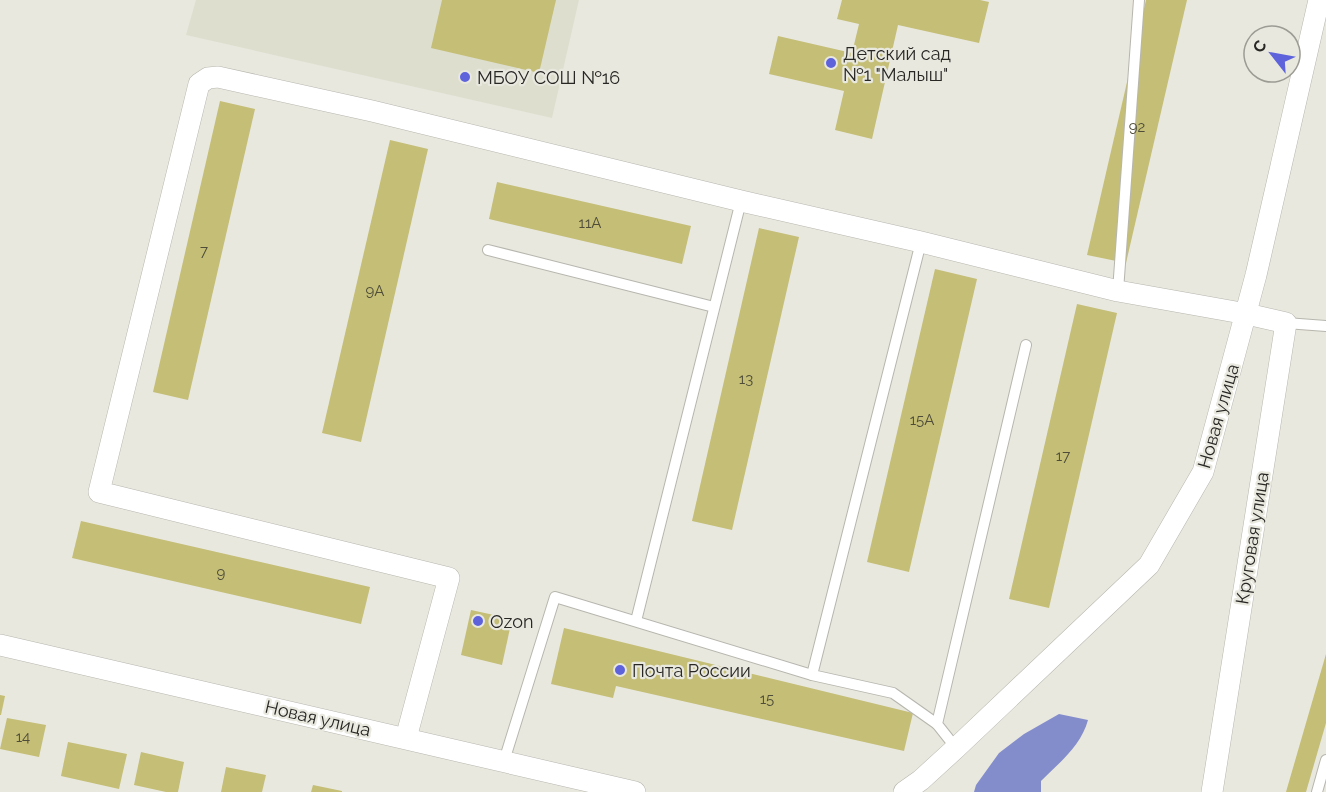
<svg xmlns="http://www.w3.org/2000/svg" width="1326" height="792" viewBox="0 0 1326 792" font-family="Raleway,sans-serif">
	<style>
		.built { fill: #dedece }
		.water { fill: #848dcb }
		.building { fill: #c4be77 }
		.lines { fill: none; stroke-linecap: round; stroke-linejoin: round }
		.lane-casing { stroke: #b7b6ae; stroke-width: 12 }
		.street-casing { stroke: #b7b6ae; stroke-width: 22 }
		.lane { stroke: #fff; stroke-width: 10 }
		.street { stroke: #fff; stroke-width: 21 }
		.poi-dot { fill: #5f63db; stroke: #e9e8df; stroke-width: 2 }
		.labels { text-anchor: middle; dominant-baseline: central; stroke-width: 4.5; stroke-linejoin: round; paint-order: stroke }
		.number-label { font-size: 15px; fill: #4f4d39 }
		.poi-label { font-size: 18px; fill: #282724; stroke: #e9e8df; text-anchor: start }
		.street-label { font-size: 18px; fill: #282724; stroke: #e9e8df }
	</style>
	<rect width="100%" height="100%" fill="#e9e8df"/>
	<!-- built -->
	<path class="built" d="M196,0h383l-27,118 -366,-83z"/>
	<!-- water -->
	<path class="water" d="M1059,714l29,6c-7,26 -29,43 -47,61v11h-67l2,-7 23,-32 25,-19z"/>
	<!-- building -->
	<g class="building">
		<path d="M442,0h114l-17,73 -108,-25z"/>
		<path d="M842,0h138l9,2 -10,41 -81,-18 -26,114 -37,-9 9,-39 -75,-17 9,-38 74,17 7,-29 -22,-5z"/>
		<path d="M1146,0h41l-61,263 -39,-8z"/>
		<path d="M220,101l35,8 -67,291 -35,-8z"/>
		<path d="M390,140l38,9 -67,293 -39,-9z"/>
		<path d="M497,182l194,44 -9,38 -193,-45z"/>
		<path d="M759,228l40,9 -67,293 -40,-9z"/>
		<path d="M935,269l42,10 -68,293 -42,-10z"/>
		<path d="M1077,304l40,9 -68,295 -40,-9z"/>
		<path d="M81,521l289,66 -9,37 -289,-66z"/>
		<path d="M471,610l41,9 -10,46 -41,-10z"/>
		<path d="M564,628l349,85 -9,38 -288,-65 -3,12 -62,-14z"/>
		<path d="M1326,654v69l-20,69h-20z"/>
		<path d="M0,695l5,1 -4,19h-1z"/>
		<path d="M7,718l39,7 -7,32 -39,-8z"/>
		<path d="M68,742l59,12 -8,35 -58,-13z"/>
		<path d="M141,752l43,10 -6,30h-12l-32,-7z"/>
		<path d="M226,767l40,8 -4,17h-41z"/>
		<path d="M313,785l29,6v1h-31z"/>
	</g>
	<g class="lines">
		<!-- lane casing -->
		<g class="lane-casing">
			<g id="lane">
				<path d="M921,242l-109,433 81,18 44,31"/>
				<path d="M488,250l226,57"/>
				<path d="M1118,291l21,-291"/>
				<path d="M1286,323l40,3"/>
				<path d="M636,621l105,-420"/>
				<path d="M956,748l-19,-24 89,-379"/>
				<path d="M504,761l51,-164 257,78"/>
				<path d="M1317,792l9,-32"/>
			</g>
		</g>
		<!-- street casing -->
		<g class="street-casing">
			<g id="street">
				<path d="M0,645l635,147"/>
				<path d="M406,738l43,-160 -350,-86 100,-408 9,-6 10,-1 154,34 369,90 180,41 197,49 129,23 39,9 -74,469"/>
				<path d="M904,792l17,-12 35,-32 193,-183 54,-93 53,-197 63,-275"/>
			</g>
		</g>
		<!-- lane -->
		<use href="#lane" class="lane"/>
		<!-- street -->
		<use href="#street" class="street"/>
	</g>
	<!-- markers -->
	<g class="poi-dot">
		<circle cx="831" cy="63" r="6"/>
		<circle cx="465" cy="77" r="6"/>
		<circle cx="478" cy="621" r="6"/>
		<circle cx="620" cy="670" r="6"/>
	</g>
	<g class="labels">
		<!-- number labels -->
		<g class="number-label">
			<text x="1137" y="127">92</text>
			<text x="590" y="223">11А</text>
			<text x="204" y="251">7</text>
			<text x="375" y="291">9А</text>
			<text x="746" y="379">13</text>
			<text x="922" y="420">15А</text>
			<text x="1063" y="456">17</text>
			<text x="221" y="573">9</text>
			<text x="767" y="699">15</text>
			<text x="23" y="737">14</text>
		</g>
		<!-- poi labels -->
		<g class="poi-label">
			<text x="843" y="53">Детский сад<tspan x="843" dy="21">№1 "Малыш"</tspan></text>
			<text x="477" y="77">МБОУ СОШ №16</text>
			<text x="490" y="621">Ozon</text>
			<text x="632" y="670">Почта России</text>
		</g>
		<!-- street labels -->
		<g class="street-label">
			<text transform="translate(1218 416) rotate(-74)">Новая улица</text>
			<text transform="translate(1252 538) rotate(-81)">Круговая улица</text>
			<text transform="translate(318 718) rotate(13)">Новая улица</text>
		</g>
	</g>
	<!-- north arrow -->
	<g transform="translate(1272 54) rotate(301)"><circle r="28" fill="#e9e8df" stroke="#9c9b94" stroke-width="1.5"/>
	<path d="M0-4.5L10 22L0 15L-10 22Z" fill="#5f63db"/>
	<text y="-9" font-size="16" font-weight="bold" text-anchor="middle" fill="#282724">С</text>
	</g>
</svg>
